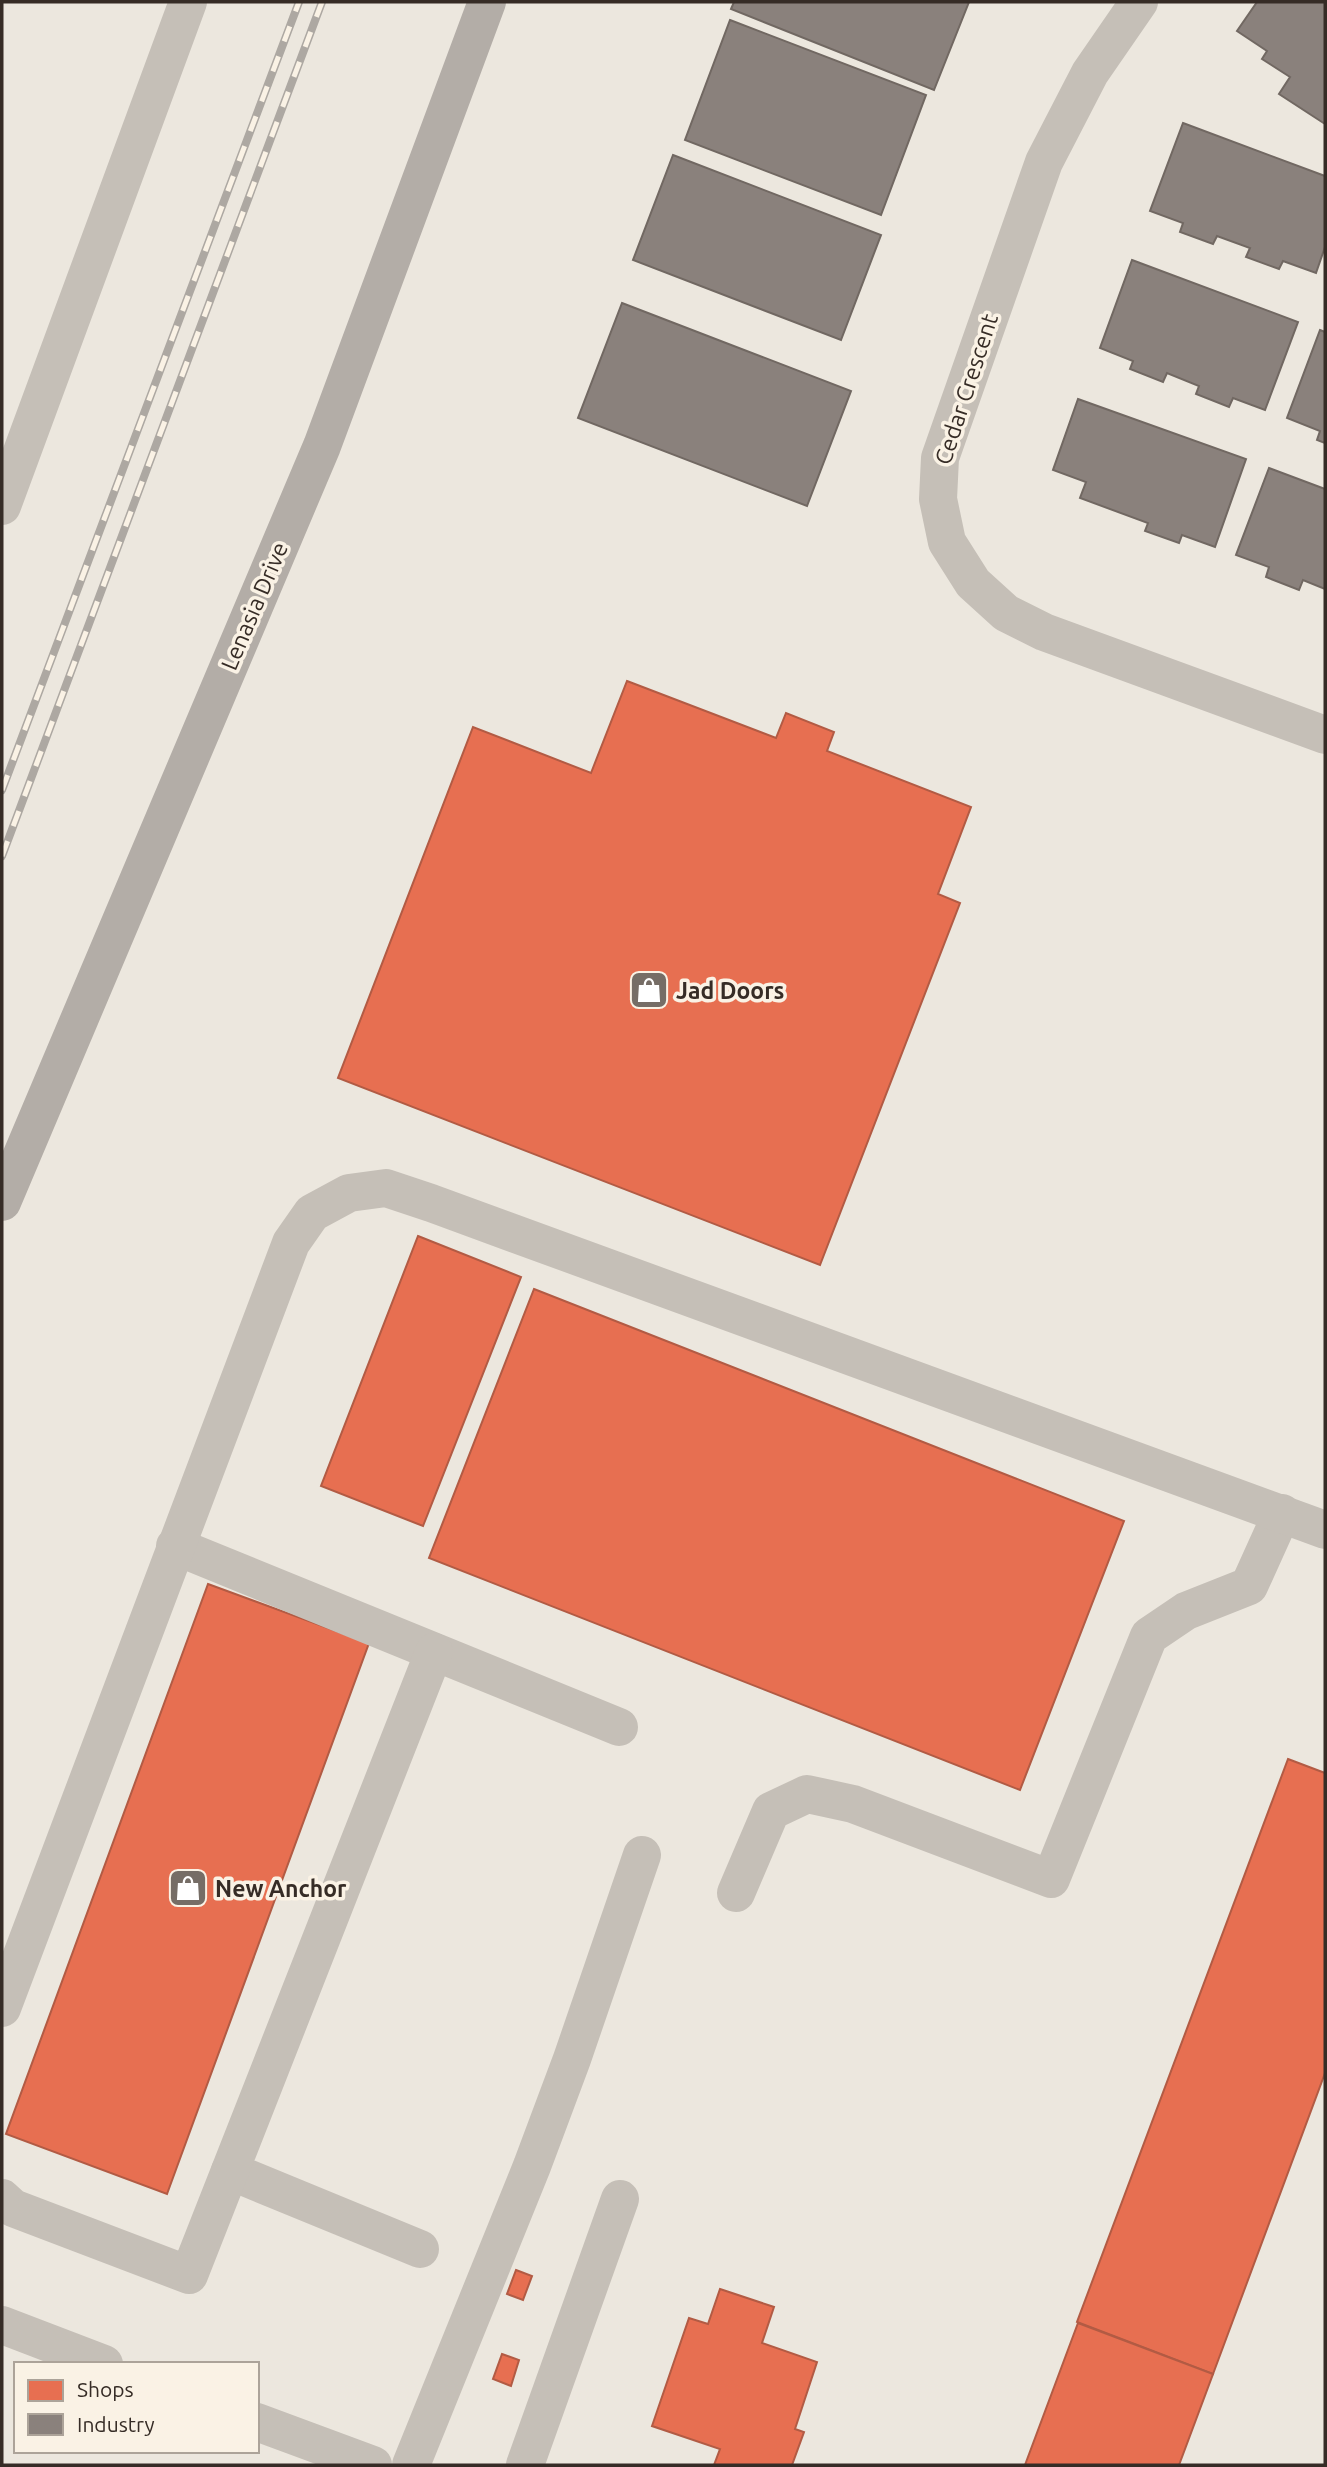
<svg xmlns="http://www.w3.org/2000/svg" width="1327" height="2467" viewBox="0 0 1327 2467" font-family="Ubuntu,sans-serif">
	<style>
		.shops { fill: #e76f51; stroke: #b25b44; stroke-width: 2 }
		.industry { fill: #8a817c; stroke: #716862; stroke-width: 2 }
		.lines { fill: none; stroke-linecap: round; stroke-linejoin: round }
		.minor { stroke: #c5bfb7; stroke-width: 38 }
		.major { stroke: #b3ada7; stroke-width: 38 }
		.rail-casing { stroke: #ada8a2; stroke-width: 8 }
		.rail { stroke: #faf2e5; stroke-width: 5; stroke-dasharray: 16; stroke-linecap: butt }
		.labels { text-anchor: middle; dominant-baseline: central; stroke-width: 7; stroke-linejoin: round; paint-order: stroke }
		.street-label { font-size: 23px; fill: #362c26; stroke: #faf2e5 }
		.poi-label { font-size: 23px; font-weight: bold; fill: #362c26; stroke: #faf2e5; text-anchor: start }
	</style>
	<rect width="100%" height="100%" fill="#ece7de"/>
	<!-- shops -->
	<g class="shops">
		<path d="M627,681l149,57 10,-25 48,19 -7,19 144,56 -33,87 22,9 -140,362 -482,-187 135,-351 118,46z"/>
		<path d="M418,1236l103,41 -98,249 -102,-40z"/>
		<path d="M534,1289l590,232 -104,269 -591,-232z"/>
		<path d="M208,1584l161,59 -202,551 -161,-60z"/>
		<path d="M1288,1759l37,14v300l-112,301 -136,-52z"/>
		<path d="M516,2270l16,6 -9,24 -16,-6z"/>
		<path d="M720,2289l54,18 -12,36 55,19 -22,67 9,3 -12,33h-78l6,-16 -68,-23 37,-108 19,6z"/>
		<path d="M1078,2323l135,51 -34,91h-154z"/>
		<path d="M502,2354l17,6 -8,26 -18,-7z"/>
	</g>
	<!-- industry -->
	<g class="industry">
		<path d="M734,2h235l-35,88 -203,-81z"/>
		<path d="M1257,2h68v122l-46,-30 11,-17 -28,-18 5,-8 -30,-20z"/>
		<path d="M730,20l196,75 -45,120 -196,-75z"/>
		<path d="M1183,123l142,53v71l-9,26 -33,-12 -4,8 -33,-12 4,-9 -33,-12 -4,8 -33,-12 3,-9 -33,-12z"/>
		<path d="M673,155l208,80 -40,105 -208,-80z"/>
		<path d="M1132,260l166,62 -33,88 -32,-12 -4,9 -33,-13 3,-8 -32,-13 -4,9 -33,-13 3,-8 -33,-13z"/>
		<path d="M622,303l229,88 -44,115 -229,-88z"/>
		<path d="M1320,330l5,2v111l-8,-3 3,-9 -33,-13z"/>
		<path d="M1078,399l168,60 -31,88 -33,-12 -3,8 -34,-12 3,-8 -68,-25 6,-16 -33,-12z"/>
		<path d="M1269,468l56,21v100l-22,-9 -4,10 -33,-13 3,-10 -33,-12z"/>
	</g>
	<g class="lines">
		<!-- minor -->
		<g class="minor">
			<path d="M1139,2l-49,71 -46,89 -104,296 -2,41 9,43 26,41 33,30 38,19 281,103"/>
			<path d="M2,506l186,-504"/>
			<path d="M175,1546l444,181"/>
			<path d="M736,1893l35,-82 36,-17 46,10 198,75 98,-243 37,-25 63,-25 33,-73"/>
			<path d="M2,2008l289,-765 21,-30 37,-20 37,-5 45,15 894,327"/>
			<path d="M230,2171l190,78"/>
			<path d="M2,2198l11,10 176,67 245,-623"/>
			<path d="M2,2325l102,39"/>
			<path d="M257,2422l116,43"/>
			<path d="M411,2465l121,-299 40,-107 70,-204"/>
			<path d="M525,2465l95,-266"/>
		</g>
		<!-- major -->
		<path class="major" d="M2,1202l320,-756 165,-444"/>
		<!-- rail casing -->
		<g class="rail-casing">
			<g id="rail">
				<path d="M2,790l297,-788"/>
				<path d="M2,856l320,-854"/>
			</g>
		</g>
		<!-- rail -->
		<use href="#rail" class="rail"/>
	</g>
	<!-- icons -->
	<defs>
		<g id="shop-square" transform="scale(2.0125)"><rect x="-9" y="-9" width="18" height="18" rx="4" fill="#766d66" stroke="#faf2e5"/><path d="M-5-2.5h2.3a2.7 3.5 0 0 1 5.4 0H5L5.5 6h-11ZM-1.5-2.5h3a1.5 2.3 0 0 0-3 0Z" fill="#fff"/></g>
	</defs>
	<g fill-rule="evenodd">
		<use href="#shop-square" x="649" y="990"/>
		<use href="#shop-square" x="188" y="1888"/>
	</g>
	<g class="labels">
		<!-- street labels -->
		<g class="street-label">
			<text transform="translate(966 389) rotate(-72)">Cedar Crescent</text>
			<text transform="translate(254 606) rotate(-67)">Lenasia Drive</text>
		</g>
		<!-- poi labels -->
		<g class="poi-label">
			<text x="676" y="990">Jad Doors</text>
			<text x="215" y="1888">New Anchor</text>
		</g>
	</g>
	<!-- border -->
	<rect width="1327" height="2467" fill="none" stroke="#362c26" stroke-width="7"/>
	<!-- legend -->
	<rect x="14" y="2362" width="245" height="91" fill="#faf2e5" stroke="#aca399" stroke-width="2"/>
	<rect x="28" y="2380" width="35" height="21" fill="#e76f51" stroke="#aca399" stroke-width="2"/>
	<text x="77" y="2397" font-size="21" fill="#362c26">Shops</text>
	<rect x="28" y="2414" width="35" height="21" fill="#8a817c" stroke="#aca399" stroke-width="2"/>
	<text x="77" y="2432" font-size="21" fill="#362c26">Industry</text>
</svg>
